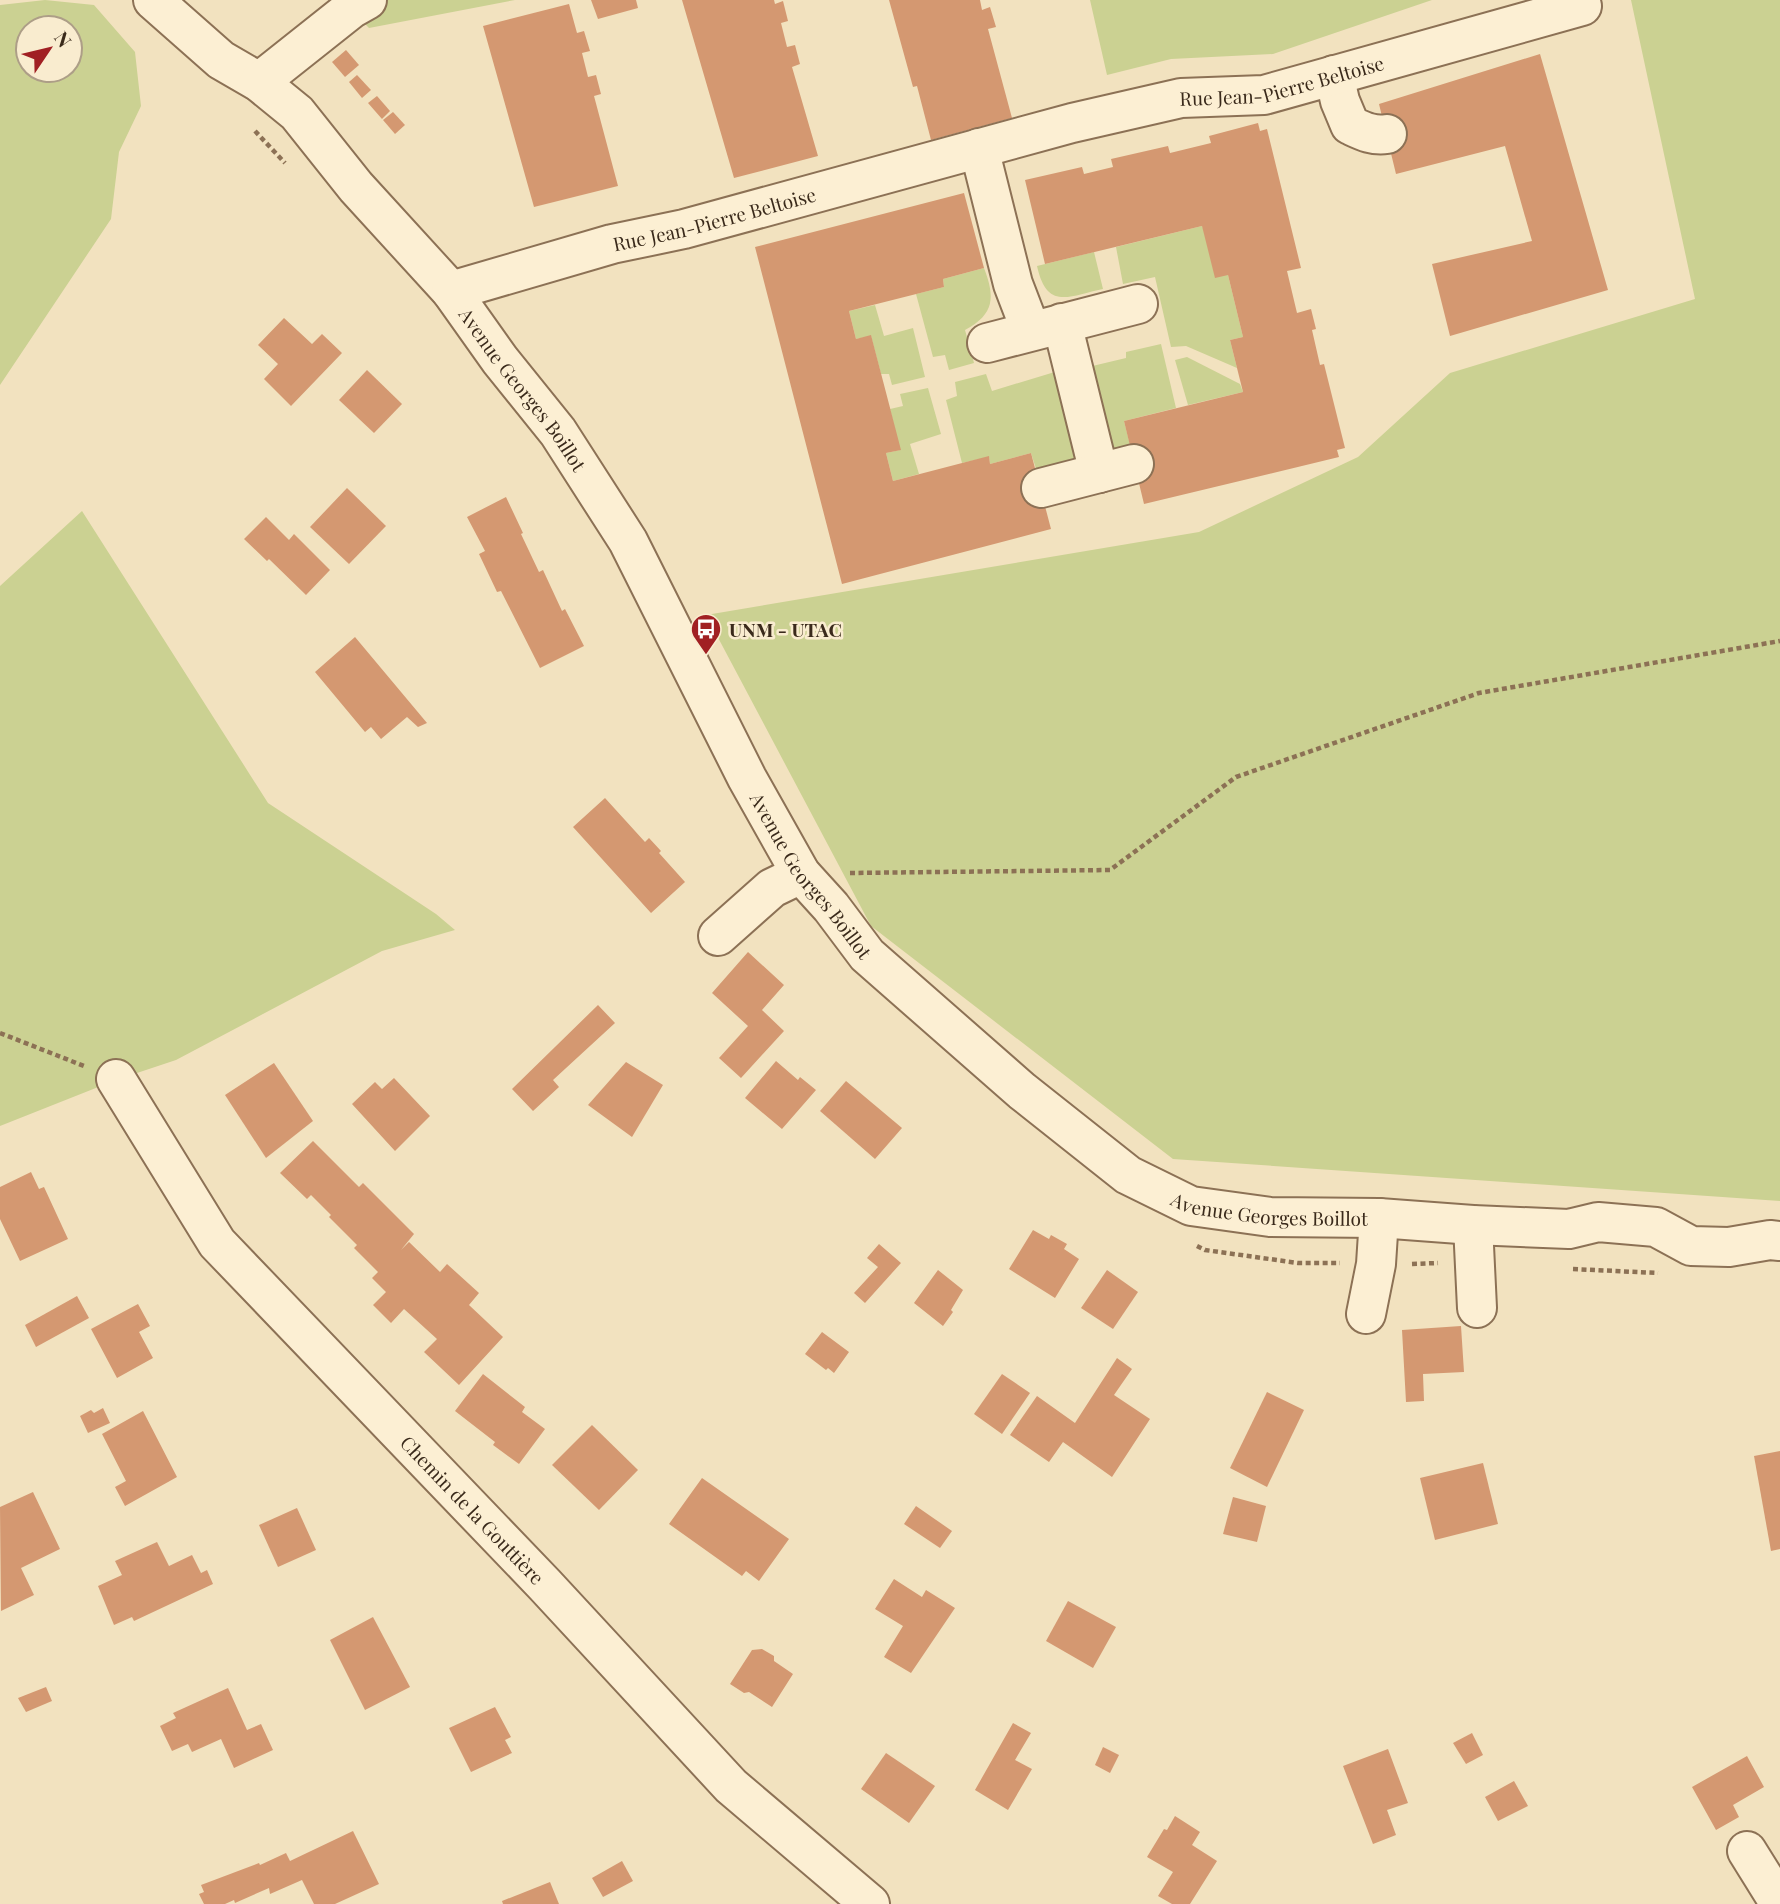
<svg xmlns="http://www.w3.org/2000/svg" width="1780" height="1904" viewBox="0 0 1780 1904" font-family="'Playfair Display',serif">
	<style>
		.green { fill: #cbd192; fill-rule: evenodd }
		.building { fill: #d49871 }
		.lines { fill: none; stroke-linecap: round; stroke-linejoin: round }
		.minor-casing { stroke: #8c7155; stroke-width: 42 }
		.path { stroke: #8c7155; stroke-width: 4.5; stroke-dasharray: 5 3.5; stroke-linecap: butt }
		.minor { stroke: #fcefd3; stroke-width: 38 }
		.labels { text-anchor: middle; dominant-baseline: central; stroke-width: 5; stroke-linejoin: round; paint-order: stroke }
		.street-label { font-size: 19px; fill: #3a2a1b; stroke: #f9eccf }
		.poi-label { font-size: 19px; font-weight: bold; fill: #3a2a1b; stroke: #f9eccf; text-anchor: start }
	</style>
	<rect width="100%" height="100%" fill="#f2e2bf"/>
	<!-- green -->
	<g class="green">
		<path d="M45,0l49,5 41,47 6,54 -22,46 -8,67 -111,166v-380zM28,28h42v42h-42z"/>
		<path d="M342,0h173l-146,28z"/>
		<path d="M1090,0h342l-159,54 -102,5 -64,16z"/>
		<path d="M1631,0h149v1201l-607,-42 -302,-233 -165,-311 493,-83 159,-75 92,-84 245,-74z"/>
		<path d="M1202,226l26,49 15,62 -13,3 7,28 -51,-22 -15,1 -16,-70 -32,7 -7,-37z"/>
		<path d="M1094,252l9,37c-34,7 -56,22 -66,-23z"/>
		<path d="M984,268c11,29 11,46 -19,62l9,33 -25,7 -4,-15 -12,2 -17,-63 28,-7 -1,-8z"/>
		<path d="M875,305l9,31 29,-8 12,49 -33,8 -3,-11h-8l-10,-38 -15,3 -7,-28z"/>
		<path d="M1161,344l15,64 -52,13 7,28 -21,4 -26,-85 42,-10v-6z"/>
		<path d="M1187,357l53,27 3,8 -55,13 -13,-45z"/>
		<path d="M1058,371l19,83 -9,14 -30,7 -7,-22 -41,11 -1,-7 -27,6 -16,-63 11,-4 -2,-14 31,-8 6,17z"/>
		<path d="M928,388l13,46 -31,10 9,30 -26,7 -7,-28 14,-3 -10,-41 13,-3 -3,-12z"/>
		<path d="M82,511l186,292 168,111 19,16 -73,21 -206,109 -60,20 -116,46v-540z"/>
	</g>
	<!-- building -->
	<g class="building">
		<path d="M591,0h45l2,8 -40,11z"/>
		<path d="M682,0h92l1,4 8,-3 5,20 -7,2 6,24 8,-2 5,19 -8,3 26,89 -84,22z"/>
		<path d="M889,0h91l2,10 8,-3 6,20 -8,2 24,89 -81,22 -14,-54 -4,1z"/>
		<path d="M569,4l8,29 7,-2 6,20 -8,2 6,24 8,-2 5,19 -7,2 24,90 -84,21 -51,-181z"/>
		<path d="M346,50l13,15 -14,12 -13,-15z"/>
		<path d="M1540,54l68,236 -158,46 -18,-72 100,-23 -27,-95 -109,28 -17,-70z"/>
		<path d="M357,75l14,15 -9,8 -13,-16z"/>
		<path d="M377,96l13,15 -8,8 -14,-16z"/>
		<path d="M393,112l12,13 -10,9 -12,-14z"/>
		<path d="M1258,123l2,8 7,-2 34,139 -14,3 10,42 14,-4 5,20 -4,1 8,35 4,-1 21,84 -8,2 2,7 -195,47 -20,-83 119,-29 -13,-52 13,-3 -15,-62 -13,3 -13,-52 -157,38 -20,-84 57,-13 2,7 29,-7 -2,-8 57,-13 2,7 41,-10 -2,-7z"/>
		<path d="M964,193l20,75 -41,11 1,8 -95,24 7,28 15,-4 30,115 -15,3 7,28 96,-25 1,8 41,-11 20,76 -209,55 -87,-337z"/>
		<path d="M284,318l28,26 10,-10 20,19 -51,53 -27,-27 14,-15 -20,-19z"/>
		<path d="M367,370l35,34 -28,29 -35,-33z"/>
		<path d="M347,488l39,38 -37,38 -39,-37z"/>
		<path d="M506,497l17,36 -2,1 18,38 4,-2 19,41 3,-2 19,37 -44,22 -39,-77 -4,1 -18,-38 6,-3 -18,-34z"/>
		<path d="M266,517l23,23 5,-6 36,36 -24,25 -37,-36 -2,2 -23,-22z"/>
		<path d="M355,637l72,86 -9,4 -11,-10 -26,22 -10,-12 -6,5 -50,-60z"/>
		<path d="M605,798l40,44 4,-4 12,13 -2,2 26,29 -34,31 -78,-86z"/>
		<path d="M748,952l36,33 -22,25 22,21 -43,47 -22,-20 29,-32 -36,-33z"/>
		<path d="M598,1005l17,18 -62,57 6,7 -26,24 -21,-22z"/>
		<path d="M776,1061l22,19 2,-3 16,13 -34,39 -37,-31z"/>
		<path d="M626,1062l37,23 -31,52 -44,-32z"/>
		<path d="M274,1063l39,58 -47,37 -41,-63z"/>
		<path d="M394,1078l36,38 -35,35 -43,-47 23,-22 7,7z"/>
		<path d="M846,1081l56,47 -27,31 -55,-48z"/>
		<path d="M313,1141l46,46 4,-4 51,51 -13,16 8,-8 31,30 7,-8 32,29 -10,12 34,32 -44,48 -35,-33 13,-13 -33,-30 -13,14 -18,-18 13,-13 -14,-14 6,-6 -24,-24 3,-3 -28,-28 2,-2 -20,-20 -4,4 -27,-26z"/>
		<path d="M31,1172l8,17 5,-2 24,52 -48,22 -20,-42v-32z"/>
		<path d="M1033,1230l16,9 2,-4 16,9 -3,5 15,10 -24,39 -46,-29z"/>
		<path d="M879,1244l22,19 -36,40 -11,-10 24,-26 -11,-9z"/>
		<path d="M938,1270l25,20 -12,20 2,2 -10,14 -29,-23z"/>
		<path d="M1107,1270l31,22 -25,37 -32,-21z"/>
		<path d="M77,1296l12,22 -53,29 -11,-22z"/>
		<path d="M138,1304l12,22 -11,6 14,26 -36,20 -26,-49z"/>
		<path d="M1461,1326l3,46 -41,2 1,27 -18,1 -4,-72z"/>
		<path d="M822,1332l27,20 -15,21 -6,-5 -2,2 -21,-16z"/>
		<path d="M1117,1358l15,11 -18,26 36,24 -38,58 -49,-35 -14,20 -39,-27 27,-39 38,27z"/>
		<path d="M483,1374l42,33 -3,5 23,17 -26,35 -26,-19 2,-3 -40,-31z"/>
		<path d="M1002,1374l28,19 -28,41 -28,-20z"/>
		<path d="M1267,1392l37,18 -37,77 -37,-19z"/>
		<path d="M103,1408l7,15 -22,10 -8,-17 11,-6 3,3z"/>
		<path d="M143,1411l34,66 -52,29 -10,-19 11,-6 -24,-47z"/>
		<path d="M592,1425l46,45 -39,40 -47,-45z"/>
		<path d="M1780,1451v98l-9,2 -17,-95z"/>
		<path d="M1483,1463l15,61 -63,16 -15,-62z"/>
		<path d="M702,1478l87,61 -30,42 -13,-10 -4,5 -73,-52z"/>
		<path d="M33,1492l27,57 -39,19 13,27 -33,16 -1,-104z"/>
		<path d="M1233,1497l33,9 -9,36 -34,-8z"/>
		<path d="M916,1506l36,25 -12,17 -36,-24z"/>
		<path d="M297,1508l19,42 -38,17 -19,-42z"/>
		<path d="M157,1542l12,24 23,-11 9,18 6,-3 6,14 -79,37 -2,-4 -18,8 -16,-39 24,-11 -7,-14z"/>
		<path d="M894,1579l28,18 4,-7 29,18 -44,65 -27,-16 19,-31 -28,-17z"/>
		<path d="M1068,1601l48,26 -23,41 -47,-27z"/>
		<path d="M373,1617l37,70 -45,23 -35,-70z"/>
		<path d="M762,1649l12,7v5l19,13 -21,33 -23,-15 -5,1 -14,-9 22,-34z"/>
		<path d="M46,1687l6,14 -26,11 -8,-14z"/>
		<path d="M228,1688l19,42 14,-6 12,26 -39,18 -13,-29 -29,13 -4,-8 -16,7 -12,-25 16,-8 -3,-5z"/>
		<path d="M495,1707l16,30 -6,3 7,13 -41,19 -22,-44z"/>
		<path d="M1013,1723l18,10 -16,27 17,9 -24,41 -33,-20z"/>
		<path d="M1472,1733l11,22 -17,9 -13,-21z"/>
		<path d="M1103,1747l16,8 -9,18 -15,-8z"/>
		<path d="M1388,1749l20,54 -21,7 9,25 -23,9 -30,-78z"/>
		<path d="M886,1753l49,33 -26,37 -48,-34z"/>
		<path d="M1747,1756l17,31 -31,18 6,12 -23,13 -24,-43z"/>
		<path d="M1514,1781l14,25 -30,15 -13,-24z"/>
		<path d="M1175,1816l25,16 -8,13 25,16 -27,43h-18l-14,-8 15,-24 -26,-15 17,-28 3,1z"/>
		<path d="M353,1831l26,53 -44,20h-21l-12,-24 -32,14 -1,-6 -34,15 -1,-3 -9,4h-21l-5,-10 5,-2 -3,-7 58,-22 1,2 26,-12 4,8z"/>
		<path d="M622,1861l11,20 -30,16 -11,-19z"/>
		<path d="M550,1882l9,22h-56l-1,-3z"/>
	</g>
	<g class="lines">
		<!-- minor casing -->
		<g class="minor-casing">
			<g id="minor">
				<path id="s1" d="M153,0l68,60 38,22 38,31 59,74 95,104 49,69 58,72 70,109 119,237 54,96 30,33 36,48 155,136 106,84 63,31 79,11 109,1 94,7 96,4 29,-7 58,5 35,19 38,1 41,-7 10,1"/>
				<path d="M1334,75l6,26 10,24c13,6 22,11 37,9"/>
				<path d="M259,82l92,-73 16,-9"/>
				<path d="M979,148l34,136 18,47"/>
				<path id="s2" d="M451,291l161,-47 72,-15 388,-106 109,-25 83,-3 318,-89"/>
				<path d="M1062,323l37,150"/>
				<path d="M987,343l151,-39"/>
				<path d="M1041,488l93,-24"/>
				<path d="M718,936l54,-48 29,-14"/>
				<path id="s3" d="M116,1079l101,164 328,342 186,201 139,118"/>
				<path d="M1473,1225l4,83"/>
				<path d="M1366,1314l10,-50 3,-46"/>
				<path d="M1747,1851l33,53"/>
			</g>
		</g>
		<!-- path -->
		<g class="path">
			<path d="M255,131l30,32"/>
			<path d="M850,873l260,-3 126,-93 243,-84 301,-52"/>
			<path d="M0,1033l84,33"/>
			<path d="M1197,1246l8,4 93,13h42"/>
			<path d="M1412,1264l26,-1"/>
			<path d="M1573,1269l85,4"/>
		</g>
		<!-- minor -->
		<use href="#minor" class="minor"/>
	</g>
	<!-- icons -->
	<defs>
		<g id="bus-pin" transform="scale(1.575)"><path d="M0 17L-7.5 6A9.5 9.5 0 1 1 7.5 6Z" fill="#a12023" stroke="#f9eccf"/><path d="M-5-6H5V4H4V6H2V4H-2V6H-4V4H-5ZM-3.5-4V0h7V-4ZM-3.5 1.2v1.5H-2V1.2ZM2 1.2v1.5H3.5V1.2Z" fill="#fff"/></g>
	</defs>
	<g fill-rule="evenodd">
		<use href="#bus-pin" x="706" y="629"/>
	</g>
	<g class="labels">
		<!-- street labels -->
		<g class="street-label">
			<text stroke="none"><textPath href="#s2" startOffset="858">Rue Jean-Pierre Beltoise</textPath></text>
			<text stroke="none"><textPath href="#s2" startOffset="273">Rue Jean-Pierre Beltoise</textPath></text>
			<text stroke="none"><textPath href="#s1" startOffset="541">Avenue Georges Boillot</textPath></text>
			<text stroke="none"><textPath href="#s1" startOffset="1108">Avenue Georges Boillot</textPath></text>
			<text stroke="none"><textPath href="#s1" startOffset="1696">Avenue Georges Boillot</textPath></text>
			<text stroke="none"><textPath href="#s3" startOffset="562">Chemin de la Gouttière</textPath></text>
		</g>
		<!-- poi labels -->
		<g class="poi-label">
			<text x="729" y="629">UNM - UTAC</text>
		</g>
	</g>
	<!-- north arrow -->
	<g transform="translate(49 49) rotate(55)"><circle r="33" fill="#f9eccf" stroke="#ad9e87" stroke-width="2"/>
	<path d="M0-5L12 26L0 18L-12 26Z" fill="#a12023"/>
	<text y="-10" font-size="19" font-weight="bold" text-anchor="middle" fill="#3a2a1b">N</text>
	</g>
</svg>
